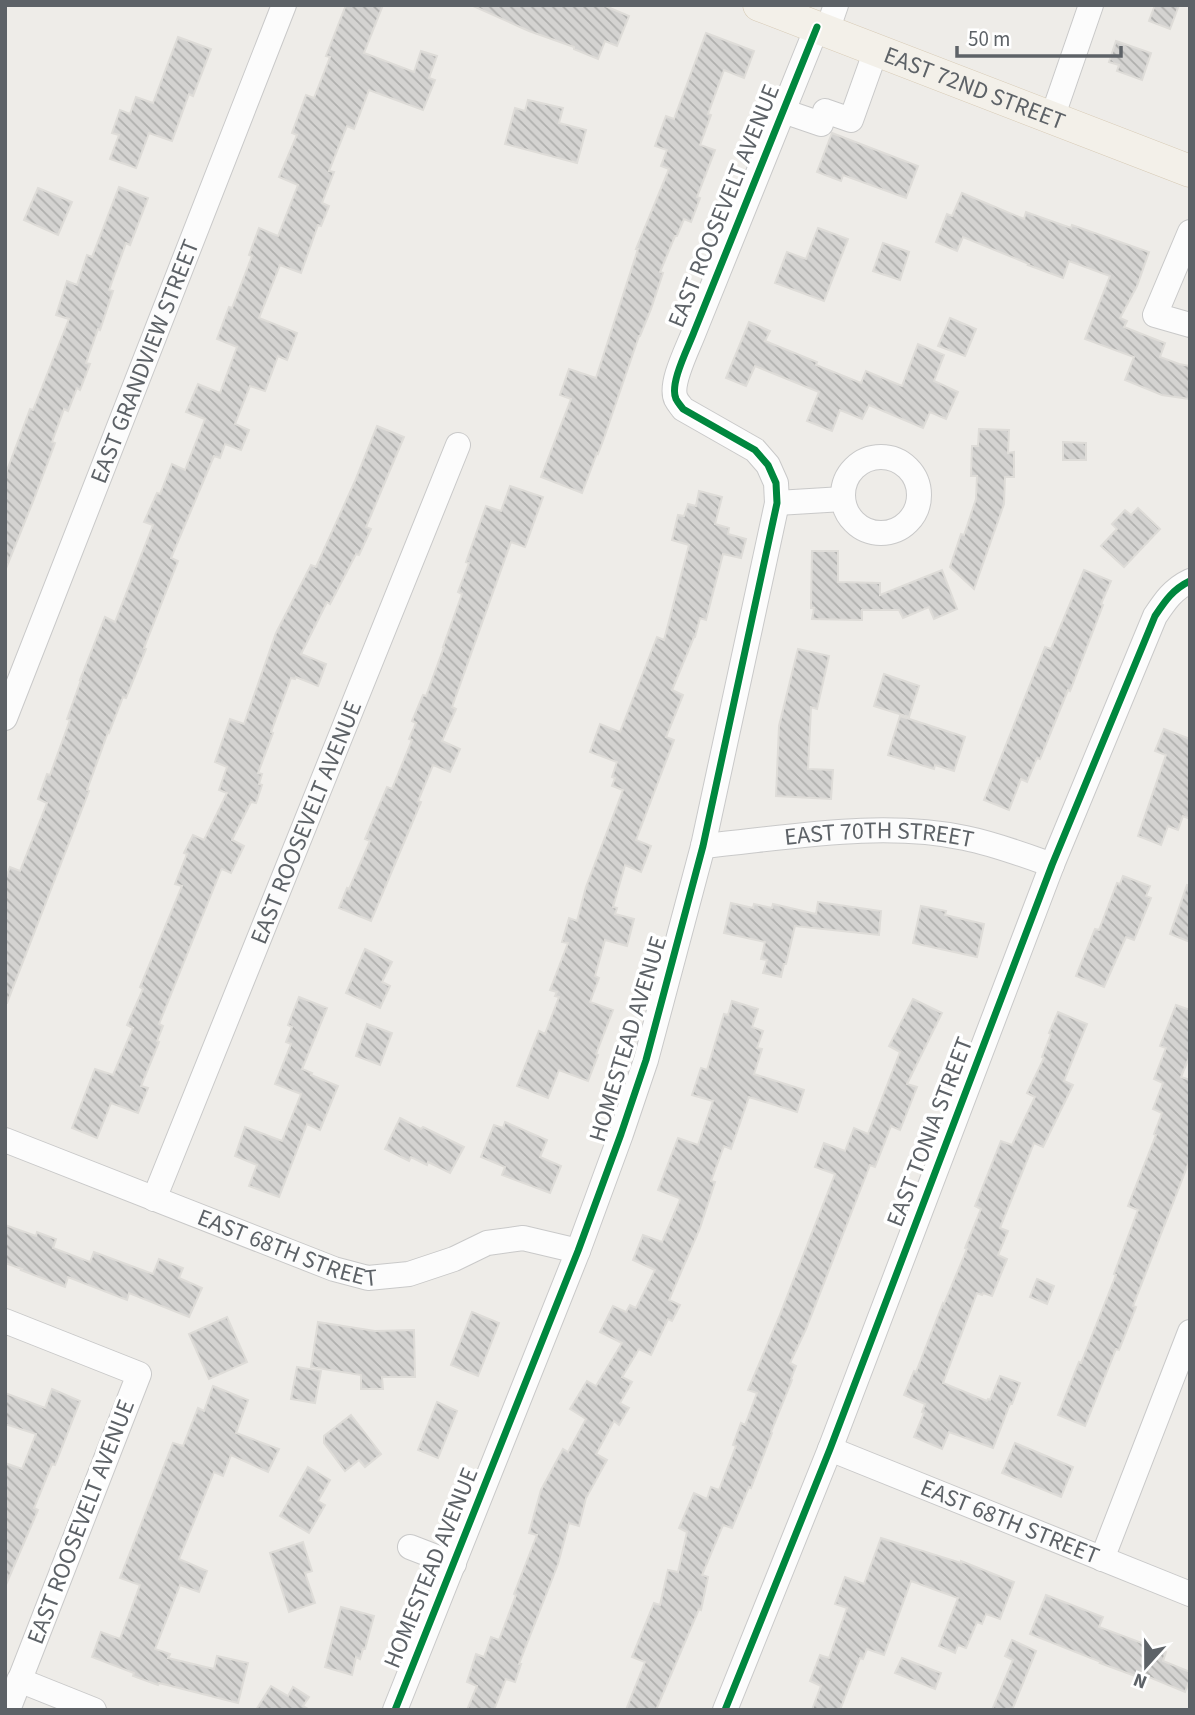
<svg xmlns="http://www.w3.org/2000/svg" width="1195" height="1715" viewBox="0 0 1195 1715" font-family="'Source Sans 3',sans-serif">
	<style>
		.building { fill: url(#building-back-hatch); stroke: #dedcd8; stroke-width: 2 }
		.lines { fill: none; stroke-linecap: round; stroke-linejoin: round }
		.minor-casing { stroke: #c9c9c9; stroke-width: 26 }
		.major-casing { stroke: #d7cab5; stroke-width: 33 }
		.minor { stroke: #fcfcfc; stroke-width: 24 }
		.major { stroke: #f3f0e9; stroke-width: 32 }
		.cycleway-casing { stroke: #fff; stroke-width: 11 }
		.cycleway { stroke: #00873e; stroke-width: 7 }
		.labels { text-anchor: middle; dominant-baseline: central; stroke-width: 7; stroke-linejoin: round; paint-order: stroke }
		.street-label { font-size: 24px; fill: #5d6267; stroke: #fff }
	</style>
	<defs>
		<pattern id="building-back-hatch" width="6" height="6" patternUnits="userSpaceOnUse" patternTransform="scale(1.75)"><rect width="6" height="6" fill="#d4d3d1"/><path d="M-1 5l2 2M0 0l6 6M5-1l2 2" fill="none" stroke="#afafad"/></pattern>
	</defs>
	<rect width="100%" height="100%" fill="#eeece8"/>
	<!-- building -->
	<g class="building">
		<path d="M346,5h37l-19,48 50,19 7,-21 16,5 -8,22 6,2 -12,30 -54,-20 -15,39 -7,-3 -18,45 5,1 -12,31 7,3 -8,20 -3,-1 -17,48 -21,-8 -21,53 38,15 -10,27 -9,-4 -13,35 -15,-5 -15,38 14,6 -8,20 -16,-6 -5,14 -6,-2 -43,102 7,3 -34,87 2,1 -20,49 -3,-1 -14,36 -1,-1 -21,58 2,1 -82,212h-2v-123l5,-13 10,4 27,-68 -9,-4 9,-25 3,1 20,-55 -3,-1 14,-39h-1l25,-63 10,5 38,-97 -9,-3 13,-29 3,1 12,-30 13,6 20,-51 -19,-7 12,-28 22,9 17,-46 -20,-8 12,-32 3,1 20,-52 -3,-1 10,-27 19,8 20,-51 -19,-8 18,-42 -5,-2 14,-38 8,3 16,-41 -4,-1z"/>
		<path d="M471,5h132l26,11 -12,30 -12,-5 -7,18 -24,-10v-2l-45,-16z"/>
		<path d="M1155,5h24l-9,24 -21,-8z"/>
		<path d="M706,33l48,18 -10,27 -20,-8 -16,44 3,1 -11,30 15,5 -18,47 3,1 -9,24 -7,-3 -7,17h-2l-15,36 3,1 -12,36 -11,27h-1l-35,102 -6,16 -1,-1 -15,40 -41,-16 30,-78 -11,-4 9,-26 27,9 42,-129h-2l33,-80 -8,-3 6,-16 -12,-4 11,-30 8,3z"/>
		<path d="M178,37l33,12 -18,47 -4,-2 -17,47 -23,-8 -13,35 -26,-9 9,-24 -7,-2 8,-23 10,4 6,-17 17,6z"/>
		<path d="M1116,41l35,12 -9,27 -25,-9 2,-6 -10,-3z"/>
		<path d="M528,100l35,8 -4,15 27,7 -9,33 -72,-19 10,-36 10,3z"/>
		<path d="M832,133l86,33 -12,32 -63,-23 -2,6 -24,-9z"/>
		<path d="M119,187l29,11 -18,47 -4,-2 -17,47 4,1 -13,39 -2,-1 -12,34 4,1 -10,26 -3,-2 -9,23 -4,-2 -12,33 3,1 -21,56 -29,72v-95l25,-67 3,1 36,-91 -13,-4 11,-34 10,4 10,-30 5,2z"/>
		<path d="M38,188l34,14 -14,33 -34,-15z"/>
		<path d="M962,193l62,26 2,-7 45,16 1,-3 77,27 -12,34 -17,32 7,3 -3,6 41,16 -5,14 19,7 11,2v33l-28,-4 -37,-15 9,-23 -49,-18 25,-63 -41,-15 -6,17 -35,-13 1,-1 -66,-27 -6,14 -21,-9 11,-28 5,2z"/>
		<path d="M818,228l30,11 -24,62 -49,-18 12,-31 19,7z"/>
		<path d="M883,243l26,9 -9,28 -27,-9z"/>
		<path d="M950,318l26,11 -11,27 -27,-10z"/>
		<path d="M749,322l21,9 -5,10 52,21 -1,3 45,18 5,-12 36,15 16,-42 26,11 -10,26 24,11 -12,27 -16,-7 -7,16 -54,-23 -7,14 -22,-9 -8,21 -25,-10 12,-29 -64,-26 -9,20 -20,-8z"/>
		<path d="M377,426l27,11 -38,90 5,2 -12,26 -3,-1 -26,50 -3,-2 -26,52 25,10 -8,22 -22,-9 -1,2 -4,-1 -20,54 2,1 -15,40 4,1 -3,10 3,1 -6,18 -5,-1 -19,38 12,6 -13,27 -9,-4 -1,1 -62,154 4,2 -6,15 2,1 -18,44 7,2 -10,25 -27,-10 -14,35 -25,-10 23,-59 18,6 20,-47 -6,-3 16,-36 -3,-2 42,-101 -7,-2 12,-30 -3,-1 9,-18 11,5 23,-47 -8,-3 8,-23 -12,-5 15,-43 14,5 32,-91 35,-68 5,2 39,-86z"/>
		<path d="M979,429l30,1 -1,23 6,-1v25h-9l-1,27 -30,85 -24,-22 11,-33 3,1 12,-36 1,-23h-6l1,-30h6z"/>
		<path d="M1063,442l23,1v17h-23z"/>
		<path d="M510,486l33,11 -18,50 -14,-5 -59,165 4,2 -14,32 18,8 -10,23 -17,-7 -15,36 3,1 -50,119 -32,-13 8,-20 2,1 21,-48 -5,-2 22,-52 5,2 20,-49 -3,-1 7,-16 -4,-2 11,-26 3,1 18,-49h-1l19,-53 -4,-2 11,-29 -3,-1 20,-56 15,5z"/>
		<path d="M699,491l23,6 -7,27 14,4 -1,6 18,5 -5,19 -18,-4 -17,66 -6,-2 -5,19h-1l-22,53 11,5 -17,42 8,3 -38,100 15,6 -10,26 -16,-7 -12,42 4,1 -2,6 19,5 -7,27 -22,-6 -10,36 4,2 -9,24 23,8 -17,44 2,1 -10,26 -29,-11 -11,28 -31,-12 22,-55 6,3 14,-37 -4,-1 2,-4 -7,-2 18,-47 -6,-1 7,-24 8,3 9,-34 37,-97 -11,-4 3,-8 -3,-1 5,-15 -27,-10 10,-28 20,8 37,-95 7,3 25,-95 -17,-5 6,-25 6,1 4,-12 8,2z"/>
		<path d="M1138,508l22,21 -36,38 -23,-21 16,-17 -5,-5 13,-14 6,5z"/>
		<path d="M812,551h26v31l42,1v12l62,-25 15,39 -23,10 -5,-12 -26,11 -4,-8h-37v10l-50,-1 2,-11h-3z"/>
		<path d="M1084,570l27,11 -10,23 2,1 -33,86 -2,-1 -28,69 -3,-1 -10,24 -6,-3 -12,31 -25,-10 61,-153 6,2z"/>
		<path d="M798,649l31,7 -12,53 -6,-2 -3,62 25,1 -2,29 -55,-3 3,-70z"/>
		<path d="M884,674l35,12 -10,31 -35,-11z"/>
		<path d="M900,716l65,21 -11,34 -19,-6 -1,4 -46,-14z"/>
		<path d="M1164,729l26,10v80l-7,-3 -5,14 -10,-4 -7,19 -23,-9 28,-81 -11,-4z"/>
		<path d="M1123,876l27,10 -4,10 5,2 -17,42 -8,-3 -22,50 -28,-11 19,-47 4,1 18,-47 3,1z"/>
		<path d="M1187,885l3,1v56l-20,-8z"/>
		<path d="M818,902l63,9 -2,24 -84,-9 -9,38h-2l-3,13 -18,-4 4,-13 -6,-1 4,-17 -41,-9 7,-30 22,5 1,-4 18,4 1,-4 43,10z"/>
		<path d="M921,906l25,5 -1,4 39,9 -7,33 -64,-14z"/>
		<path d="M365,949l27,13 -10,20 8,4 -10,22 -34,-15z"/>
		<path d="M299,997l28,11 -25,61 10,4 -1,2 27,11 -18,44 -13,-6 -28,73 -30,-11 8,-21 -22,-9 10,-29 37,14 19,-47 -26,-10 16,-40 -5,-2 6,-15 -4,-2z"/>
		<path d="M913,999l29,14 -35,71 10,3 -17,43 -9,-4 -16,41 -5,-2 -64,164 -16,34 6,3 -5,13 1,1 -21,52 1,1 -21,55 -2,-1 -17,41 -9,-3 -21,50 6,2 -7,33 -2,-1 -43,101h-30l19,-48 -13,-5 22,-54 6,2 8,-35 10,2 9,-40 -8,-4 15,-35 13,6 4,-12 8,3 17,-44 -3,-1 8,-22 4,2 12,-32 -9,-3 31,-73 56,-143 -20,-7 9,-24 21,8 9,-23 14,6 32,-82 -11,-6z"/>
		<path d="M732,1001l26,8 -6,18 11,4 -6,17 5,1 -8,25 50,16 -7,22 -48,-15 -18,52 -7,-3 -13,35 4,1 -15,46 -31,72 11,5 -8,16 -4,-2 -17,36 -12,-6 -17,28 10,5 -12,21 9,5 -10,17 -5,-4 -18,33 11,6 -21,38 -7,28 -10,-3 -11,41 -39,100h2l-6,18 -9,-3 -12,31h-27l10,-24 -10,-4 9,-28 8,3 7,-20 8,3 17,-45 -2,-1 23,-59 -8,-2 12,-43 22,-41 5,3 18,-33 -16,-10 17,-28 9,5 26,-43 -22,-11 13,-26 13,6 4,-7 6,3 19,-38 -22,-10 10,-25 19,7 18,-42 -1,-2 -21,-8 20,-52 20,7 15,-44 -21,-6 9,-27 6,2 17,-56 4,1z"/>
		<path d="M1176,1005l14,5v45l-9,22 9,3v79l-57,147 3,1 -17,43 -3,-1 -31,77 -27,-11 21,-53 2,1 35,-88 -2,-1 24,-64 -10,-4 28,-71 -2,-1 8,-21 -9,-4 10,-26 -9,-4 12,-31 -6,-2z"/>
		<path d="M1058,1012l29,12 -23,57 9,4 -30,62 -9,-4 -34,85 8,3 -10,24 9,4 -15,37 -9,-3 -1,2 -5,-2 -34,90 44,18 1,-2 2,1 10,-24 20,7 -8,21h-2l-17,44 -44,-16 -7,17 -28,-12 10,-24 -2,-1 3,-8 -21,-9 10,-24 2,1 27,-69 1,1 23,-55 -2,-1 16,-39 -6,-3 26,-65 11,4 23,-48 -8,-4 17,-35 -2,-1 9,-23 -2,-1z"/>
		<path d="M367,1024l25,9 -12,32 -24,-9z"/>
		<path d="M400,1118l21,11 2,-2 41,20 -14,26 -22,-11 -1,3 -16,-8 -2,4 -24,-12z"/>
		<path d="M505,1122l42,18 -7,17 21,9 -11,27 -48,-18 3,-8 -24,-10 13,-32 9,3z"/>
		<path d="M5,1225l31,11 1,-4 19,7 -3,9 37,14 4,-10 59,22 6,-15 24,9 -4,10 23,10 -13,29 -60,-24 -2,7 -59,-23 -3,10 -44,-17 1,-1 -17,-6z"/>
		<path d="M1037,1279l17,7 -7,18 -17,-7z"/>
		<path d="M472,1312l27,11 -21,53 -27,-11z"/>
		<path d="M227,1317l20,45 -38,17 -20,-45z"/>
		<path d="M318,1322l57,9 39,-1 1,47h-33l1,12h-22v-14l-50,-8z"/>
		<path d="M297,1367l24,4 -6,32 -24,-4z"/>
		<path d="M213,1386l35,14 -12,33 43,16 -11,23 -37,-17 -8,21 -9,-4 -35,87 28,12 -8,21 -19,-7 -25,64 15,5 -2,4 46,11 3,-13 31,7 -10,40 -79,-20 -1,2 -25,-9 1,-3 -42,-16 9,-25 19,7 20,-54 -20,-7 53,-135 10,3 15,-38 6,3z"/>
		<path d="M52,1389l28,12 -25,64 -3,-1 -18,44 4,2 -33,77v-124l17,6 14,-35 -31,-10v-31l40,15z"/>
		<path d="M437,1402l20,9 -19,47 -20,-8z"/>
		<path d="M351,1415l30,39 -16,13 -6,-7 -14,11 -21,-28v-7z"/>
		<path d="M1015,1443l58,24 -12,30 -59,-24z"/>
		<path d="M308,1467l22,13 -12,21 7,4 -16,28 -29,-17z"/>
		<path d="M881,1538l80,25v-2l53,21 -14,37 -14,-5 -4,10 -5,-2 -11,26 -8,-3 -3,8 -16,-7 19,-48 -47,-17 -27,74 -17,-6 -4,10 -3,-1 -20,52h-28l9,-24 -11,-5 10,-26 9,3 18,-50 -12,-4 10,-27 19,7z"/>
		<path d="M303,1542l9,29 -7,2 10,30 -26,9 -19,-59z"/>
		<path d="M1046,1595l57,22 -4,10 67,25 -3,9 27,11v7l-5,13 -48,-20 -2,4 -35,-13 1,-1 -71,-28z"/>
		<path d="M341,1607l33,9 -9,33h-2l-3,10 -4,-2 -4,18 -27,-8z"/>
		<path d="M1012,1640l24,11 -24,59h-20l21,-50 -8,-4z"/>
		<path d="M902,1658l39,15 -6,16 -40,-16z"/>
		<path d="M271,1686l17,10 5,-9 16,10 -6,9 7,4h-54z"/>
	</g>
	<g class="lines">
		<!-- minor casing -->
		<g class="minor-casing">
			<g id="minor">
				<path d="M827,31l9,-26"/>
				<path d="M783,111l38,13 4,-13 26,9 25,-70"/>
				<path d="M1052,118l39,-113"/>
				<path d="M1190,232l-35,83 35,10"/>
				<circle cx="881" cy="495" r="38"/>
				<path d="M777,503l66,-4"/>
				<path id="s1" d="M5,718l279,-713"/>
				<path id="s2" d="M703,846c85,-8 177,-26 262,-8 30,6 59,17 87,27"/>
				<path id="s3" d="M5,1140l329,129 34,9 41,-4 45,-15 33,-16 36,-5 55,13"/>
				<path id="s4" d="M154,1199l304,-754"/>
				<path d="M5,1321l134,53 -131,336"/>
				<path id="s5" d="M830,1449l360,145"/>
				<path d="M410,1547l44,17"/>
				<path d="M1102,1559l88,-227"/>
				<path d="M19,1680l75,30"/>
				<path d="M395,1710l183,-459 43,-117 25,-74 57,-214 74,-343 -1,-20 -8,-18 -13,-15 -72,-41c-2,-3 -5,-6 -7,-10 -7,-15 12,-51 18,-67l123,-305"/>
				<path d="M725,1710l105,-261 222,-584 103,-249c10,-15 18,-27 35,-35"/>
			</g>
		</g>
		<!-- major casing -->
		<g class="major-casing">
			<g id="major">
				<path id="s6" d="M759,5l431,166"/>
			</g>
		</g>
		<!-- minor -->
		<use href="#minor" class="minor"/>
		<!-- major -->
		<use href="#major" class="major"/>
		<!-- cycleway casing -->
		<g class="cycleway-casing">
			<g id="cycleway">
				<path d="M395,1710l183,-459 43,-117 25,-74 57,-214 74,-343 -1,-20 -8,-18 -13,-15 -72,-41c-2,-3 -5,-6 -7,-10 -7,-15 12,-51 18,-67l123,-305"/>
				<path d="M725,1710l105,-261 222,-584 103,-249c10,-15 18,-27 35,-35"/>
			</g>
		</g>
		<!-- cycleway -->
		<use href="#cycleway" class="cycleway"/>
	</g>
	<g class="labels">
		<!-- street labels -->
		<g class="street-label">
			<text stroke="none"><textPath href="#s6" startOffset="231">EAST 72ND STREET</textPath></text>
			<text transform="translate(724 206) rotate(-68)">EAST ROOSEVELT AVENUE</text>
			<text stroke="none"><textPath href="#s1" startOffset="383">EAST GRANDVIEW STREET</textPath></text>
			<text stroke="none"><textPath href="#s4" startOffset="406">EAST ROOSEVELT AVENUE</textPath></text>
			<text stroke="none"><textPath href="#s2" startOffset="177">EAST 70TH STREET</textPath></text>
			<text transform="translate(628 1039) rotate(-73)">HOMESTEAD AVENUE</text>
			<text transform="translate(930 1132) rotate(-69)">EAST TONIA STREET</text>
			<text stroke="none"><textPath href="#s3" startOffset="303">EAST 68TH STREET</textPath></text>
			<text transform="translate(81 1522) rotate(-69)">EAST ROOSEVELT AVENUE</text>
			<text stroke="none"><textPath href="#s5" startOffset="194">EAST 68TH STREET</textPath></text>
			<text transform="translate(431 1568) rotate(-68)">HOMESTEAD AVENUE</text>
		</g>
	</g>
	<!-- border -->
	<rect width="1195" height="1715" fill="none" stroke="#5d6267" stroke-width="14"/>
	<!-- north arrow -->
	<g transform="translate(1146 1666) rotate(201)" stroke="#ffffff" stroke-width="5" paint-order="stroke">
	<path d="M0-5L12 26L0 18L-12 26Z" fill="#5d6267"/>
	<text y="-10" font-size="19" font-weight="bold" text-anchor="middle" fill="#5d6267">N</text>
	</g>
	<!-- scale -->
	<path d="M957 46v10h164v-10" fill="none" stroke="#5d6267" stroke-width="3.5"/>
	<text x="968" y="46" font-size="21" fill="#5d6267" stroke="#ffffff" stroke-width="5" paint-order="stroke">50 m</text>
</svg>
